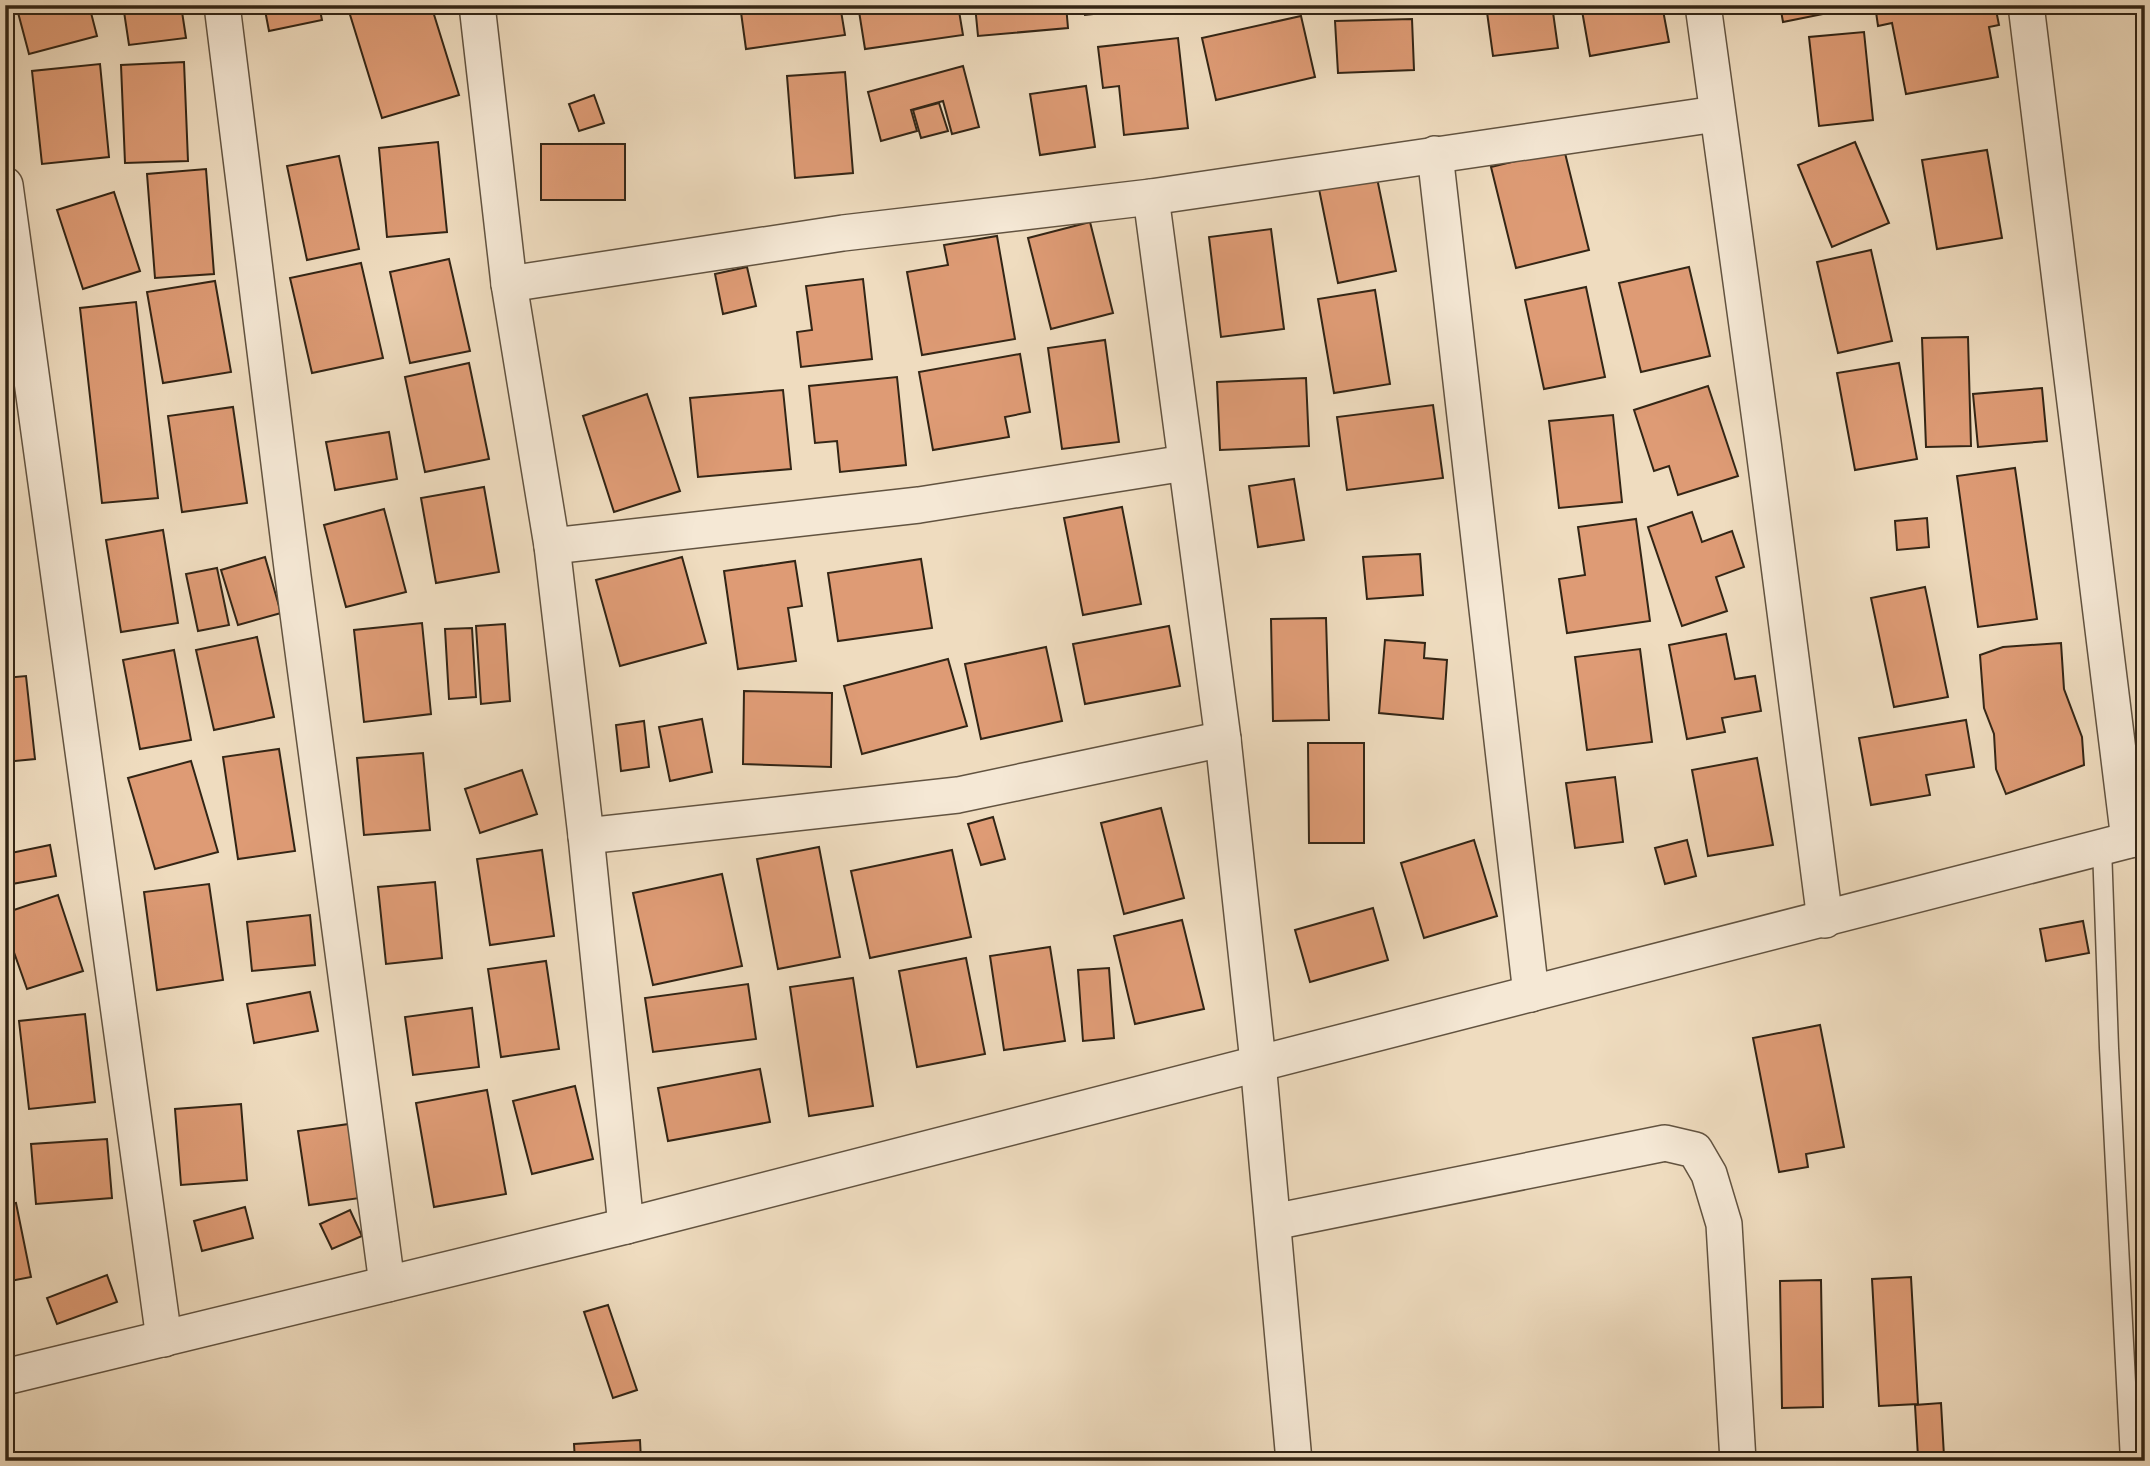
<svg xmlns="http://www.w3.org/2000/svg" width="2150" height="1466" viewBox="0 0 2150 1466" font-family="'IM FELL French Canon',serif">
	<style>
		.building { fill: #de9b75; stroke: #332515; stroke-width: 2 }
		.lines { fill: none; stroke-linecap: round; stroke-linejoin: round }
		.lane-casing { stroke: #625340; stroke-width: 21 }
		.street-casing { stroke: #625340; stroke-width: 38 }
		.lane { stroke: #f5e8d5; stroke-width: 18 }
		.street { stroke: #f5e8d5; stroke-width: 35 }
	</style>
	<rect width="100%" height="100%" fill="#efdcbf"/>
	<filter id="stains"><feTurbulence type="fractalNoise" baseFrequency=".00286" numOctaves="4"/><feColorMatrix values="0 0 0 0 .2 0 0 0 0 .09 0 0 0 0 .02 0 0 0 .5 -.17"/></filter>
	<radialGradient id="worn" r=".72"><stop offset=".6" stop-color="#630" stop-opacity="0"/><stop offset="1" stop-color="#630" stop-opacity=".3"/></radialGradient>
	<!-- building -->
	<g class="building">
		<path d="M16,5h73l8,31 -68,18z"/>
		<path d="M123,5h58l5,33 -57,7z"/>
		<path d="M264,5h55l3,15 -53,11z"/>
		<path d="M347,5h84l28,90 -77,23z"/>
		<path d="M740,5h100l5,30 -99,14z"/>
		<path d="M858,5h100l5,30 -98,14z"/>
		<path d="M975,5h91l2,23 -90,8z"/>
		<path d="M1084,5h95l-94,10z"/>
		<path d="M1486,5h66l6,43 -65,8z"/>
		<path d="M1581,5h81l7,37 -79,14z"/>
		<path d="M1780,5h68v4l-65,13z"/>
		<path d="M1875,5h120l4,20 -10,2 9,50 -92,17 -14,-71 -14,3z"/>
		<path d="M1301,16l14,61 -99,23 -14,-62z"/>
		<path d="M1412,19l2,51 -76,3 -3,-52z"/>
		<path d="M1864,32l9,88 -54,6 -10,-89z"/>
		<path d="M1178,38l10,90 -64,7 -5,-49 -16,2 -5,-41z"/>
		<path d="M184,62l4,99 -63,2 -4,-98z"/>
		<path d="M100,64l9,93 -67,7 -10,-93z"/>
		<path d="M963,66l16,61 -27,7 -9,-33 -32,9 6,21 -36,10 -13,-49z"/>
		<path d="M845,72l8,101 -58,5 -8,-102z"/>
		<path d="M1086,86l9,61 -55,8 -10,-61z"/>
		<path d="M594,95l10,28 -25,8 -10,-27z"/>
		<path d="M939,103l9,28 -27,7 -8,-28z"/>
		<path d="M438,142l9,90 -60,5 -8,-89z"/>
		<path d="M1855,142l34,81 -57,24 -34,-82z"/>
		<rect x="541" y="144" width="84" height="56"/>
		<path d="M1564,149l25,101 -73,18 -25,-101z"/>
		<path d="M1987,150l15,88 -65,11 -15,-89z"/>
		<path d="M339,156l20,93 -52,11 -20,-94z"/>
		<path d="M206,169l8,105 -59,4 -8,-104z"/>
		<path d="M1377,178l19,93 -58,12 -19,-94z"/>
		<path d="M114,192l26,79 -57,18 -26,-79z"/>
		<path d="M1090,222l23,91 -62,16 -23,-91z"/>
		<path d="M1271,229l13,100 -63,8 -12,-100z"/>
		<path d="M997,236l18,103 -93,16 -15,-83 41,-7 -4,-20z"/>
		<path d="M1871,250l21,91 -54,12 -21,-91z"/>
		<path d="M449,259l21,92 -60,12 -20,-91z"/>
		<path d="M361,263l22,95 -71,15 -22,-95z"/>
		<path d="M747,267l9,39 -33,8 -8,-40z"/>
		<path d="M1689,267l21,89 -69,16 -22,-89z"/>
		<path d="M863,279l9,80 -71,8 -4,-35 15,-2 -6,-44z"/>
		<path d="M215,281l16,91 -68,11 -16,-91z"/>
		<path d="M1586,287l19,90 -61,12 -19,-89z"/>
		<path d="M1375,290l15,94 -56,9 -16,-94z"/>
		<path d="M136,302l22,196 -56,5 -22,-195z"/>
		<path d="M1968,337l3,109 -45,1 -4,-109z"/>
		<path d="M1105,340l14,102 -57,7 -14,-101z"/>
		<path d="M1020,354l10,58 -25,5 4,20 -76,13 -14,-78z"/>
		<path d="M469,363l20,96 -64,13 -20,-95z"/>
		<path d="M1899,363l18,96 -62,11 -18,-97z"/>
		<path d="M897,377l9,88 -66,7 -3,-31 -22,2 -6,-57z"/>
		<path d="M1306,378l3,68 -89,4 -3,-68z"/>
		<path d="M1708,386l30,90 -60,19 -9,-29 -15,5 -20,-61z"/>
		<path d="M2042,388l5,53 -69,6 -5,-53z"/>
		<path d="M783,390l8,79 -93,8 -8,-79z"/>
		<path d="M647,394l33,97 -66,21 -31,-96z"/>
		<path d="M1433,405l10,73 -96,12 -10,-73z"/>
		<path d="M233,407l14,96 -65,9 -14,-96z"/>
		<path d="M1613,415l9,87 -63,6 -10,-87z"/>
		<path d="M389,432l8,47 -62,11 -9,-48z"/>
		<path d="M2015,468l22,151 -59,8 -21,-151z"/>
		<path d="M1294,479l10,61 -46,7 -9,-61z"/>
		<path d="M484,487l15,85 -63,11 -15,-85z"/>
		<path d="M1122,507l19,97 -58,11 -19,-97z"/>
		<path d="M384,509l22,83 -60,15 -22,-82z"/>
		<path d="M1692,512l10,30 30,-11 12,36 -28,10 11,34 -45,15 -34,-99z"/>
		<path d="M1927,518l2,29 -32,3 -2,-29z"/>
		<path d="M1636,519l14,102 -83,12 -8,-54 26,-4 -7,-48z"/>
		<path d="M163,530l15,93 -57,9 -15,-92z"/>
		<path d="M1420,554l3,41 -56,4 -4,-42z"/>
		<path d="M265,557l16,56 -43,12 -17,-55z"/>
		<path d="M682,557l24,86 -86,23 -24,-86z"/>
		<path d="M921,559l11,69 -94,13 -10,-68z"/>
		<path d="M795,561l7,45 -14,2 8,53 -58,8 -14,-98z"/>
		<path d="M217,568l12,57 -31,6 -12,-57z"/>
		<path d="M1925,587l23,110 -54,10 -23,-109z"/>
		<path d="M1326,618l3,102 -56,1 -2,-102z"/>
		<path d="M422,623l9,91 -67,8 -10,-92z"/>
		<path d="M505,624l5,77 -29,3 -5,-78z"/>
		<path d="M1169,626l11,60 -95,18 -12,-60z"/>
		<path d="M472,628l4,69 -27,2 -4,-70z"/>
		<path d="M1726,634l9,45 20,-3 6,35 -39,7 3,14 -38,7 -18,-94z"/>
		<path d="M257,637l17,80 -60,13 -18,-80z"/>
		<path d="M1385,640l40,3 -1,15 23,2 -4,59 -64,-6z"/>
		<path d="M2061,643l3,46 18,48 2,28 -78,29 -10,-25 -2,-35 -10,-26 -4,-53 23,-8z"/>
		<path d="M1046,647l16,74 -81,18 -16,-75z"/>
		<path d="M1640,649l12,93 -65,8 -12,-93z"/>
		<path d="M174,650l17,90 -51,9 -17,-89z"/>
		<path d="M948,659l19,67 -105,28 -18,-68z"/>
		<path d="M26,676l9,83 -30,3v-84z"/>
		<path d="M744,691l88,2 -1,74 -88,-3z"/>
		<path d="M702,719l10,53 -42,9 -11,-54z"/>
		<path d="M1966,720l8,47 -48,8 4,20 -59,10 -12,-67z"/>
		<path d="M644,721l5,46 -28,4 -5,-46z"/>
		<path d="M1308,743h56v100h-55z"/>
		<path d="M279,749l16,102 -57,8 -15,-102z"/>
		<path d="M423,753l7,77 -66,5 -7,-77z"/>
		<path d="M1757,758l16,87 -65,11 -16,-86z"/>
		<path d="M191,761l27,91 -63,17 -27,-91z"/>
		<path d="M522,770l15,44 -57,19 -15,-44z"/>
		<path d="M1615,777l8,65 -48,6 -9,-65z"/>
		<path d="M1161,808l23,90 -60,16 -23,-91z"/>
		<path d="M993,817l12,42 -24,6 -13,-41z"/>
		<path d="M1474,840l23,76 -73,22 -23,-75z"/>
		<path d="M1687,840l9,36 -31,8 -10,-36z"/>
		<path d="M50,845l6,31 -44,8 -6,-30z"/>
		<path d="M819,847l21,110 -62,12 -21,-110z"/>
		<path d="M542,850l12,86 -64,9 -13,-86z"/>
		<path d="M952,850l19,87 -101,21 -19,-87z"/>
		<path d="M722,874l20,92 -89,19 -20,-92z"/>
		<path d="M435,882l7,76 -56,6 -8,-77z"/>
		<path d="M209,884l14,96 -66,10 -13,-98z"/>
		<path d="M58,895l25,76 -56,18 -22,-62v-14z"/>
		<path d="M1373,908l15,52 -78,22 -15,-52z"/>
		<path d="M310,915l5,50 -63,6 -5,-49z"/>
		<path d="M1182,920l22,89 -69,15 -21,-88z"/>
		<path d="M2083,921l6,32 -43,8 -6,-32z"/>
		<path d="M1050,947l15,94 -61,9 -14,-94z"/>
		<path d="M966,958l19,96 -68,13 -18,-96z"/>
		<path d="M546,961l13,88 -58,8 -13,-88z"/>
		<path d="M1109,968l5,70 -31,3 -5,-71z"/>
		<path d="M853,978l20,128 -64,10 -19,-129z"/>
		<path d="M748,984l8,55 -103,13 -8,-54z"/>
		<path d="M310,992l8,39 -64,12 -7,-39z"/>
		<path d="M472,1008l7,59 -66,8 -8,-58z"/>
		<path d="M85,1014l10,88 -66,7 -10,-88z"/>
		<path d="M1820,1025l24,122 -38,7 2,13 -29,5 -26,-134z"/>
		<path d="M760,1069l10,53 -102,19 -10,-53z"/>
		<path d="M575,1086l18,73 -61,15 -19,-73z"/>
		<path d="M487,1090l19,104 -72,13 -18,-104z"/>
		<path d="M241,1104l6,76 -66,5 -6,-76z"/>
		<path d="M349,1124l11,74 -51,7 -11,-74z"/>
		<path d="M5,1132l4,48 -4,1z"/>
		<path d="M107,1139l5,59 -76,6 -5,-60z"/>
		<path d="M16,1203l15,74 -26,5v-77z"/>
		<path d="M245,1207l8,31 -51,13 -8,-30z"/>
		<path d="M350,1210l12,26 -30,13 -12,-25z"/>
		<path d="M107,1275l10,27 -60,22 -10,-26z"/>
		<path d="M1911,1277l7,127 -39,2 -7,-127z"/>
		<path d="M1821,1280l2,127 -41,1 -2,-127z"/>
		<path d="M608,1305l29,85 -24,8 -29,-86z"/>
		<path d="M1941,1403l3,53 -26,1 -3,-52z"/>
		<path d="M640,1440l1,21h-66l-1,-17z"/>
	</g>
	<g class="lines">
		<!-- lane casing -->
		<g class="lane-casing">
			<path id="lane" d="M2102,847l7,201 21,413"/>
		</g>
		<!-- street casing -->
		<g class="street-casing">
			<g id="street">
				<path d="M222,5l71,571 94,708"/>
				<path d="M477,5l32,279 43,262 34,290 40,390"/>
				<path d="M1703,5l60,437 62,478"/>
				<path d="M2026,5l103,835"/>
				<path d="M1435,154l96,840"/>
				<path d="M5,185l159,1154"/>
				<path d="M1151,197l72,542 35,323 36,399"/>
				<path d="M509,284l334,-51 308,-36 565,-83"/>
				<path d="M552,546l367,-41 266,-42"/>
				<path d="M586,836l372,-41 265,-56"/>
				<path d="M1273,1222l392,-79 30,7 14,24 15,50 14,237"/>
				<path d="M5,1377l621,-151 1519,-390"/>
			</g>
		</g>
		<!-- lane -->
		<use href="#lane" class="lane"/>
		<!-- street -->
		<use href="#street" class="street"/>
	</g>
	<!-- margin -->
	<rect width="2150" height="1466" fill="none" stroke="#efdcbf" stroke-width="28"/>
	<rect x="7" y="7" width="2136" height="1452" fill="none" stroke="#332515" stroke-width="3.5"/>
	<rect x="14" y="14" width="2122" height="1438" fill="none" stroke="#332515" stroke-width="2"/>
	<rect width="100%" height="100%" filter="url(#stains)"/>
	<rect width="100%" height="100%" fill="url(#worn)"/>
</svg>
